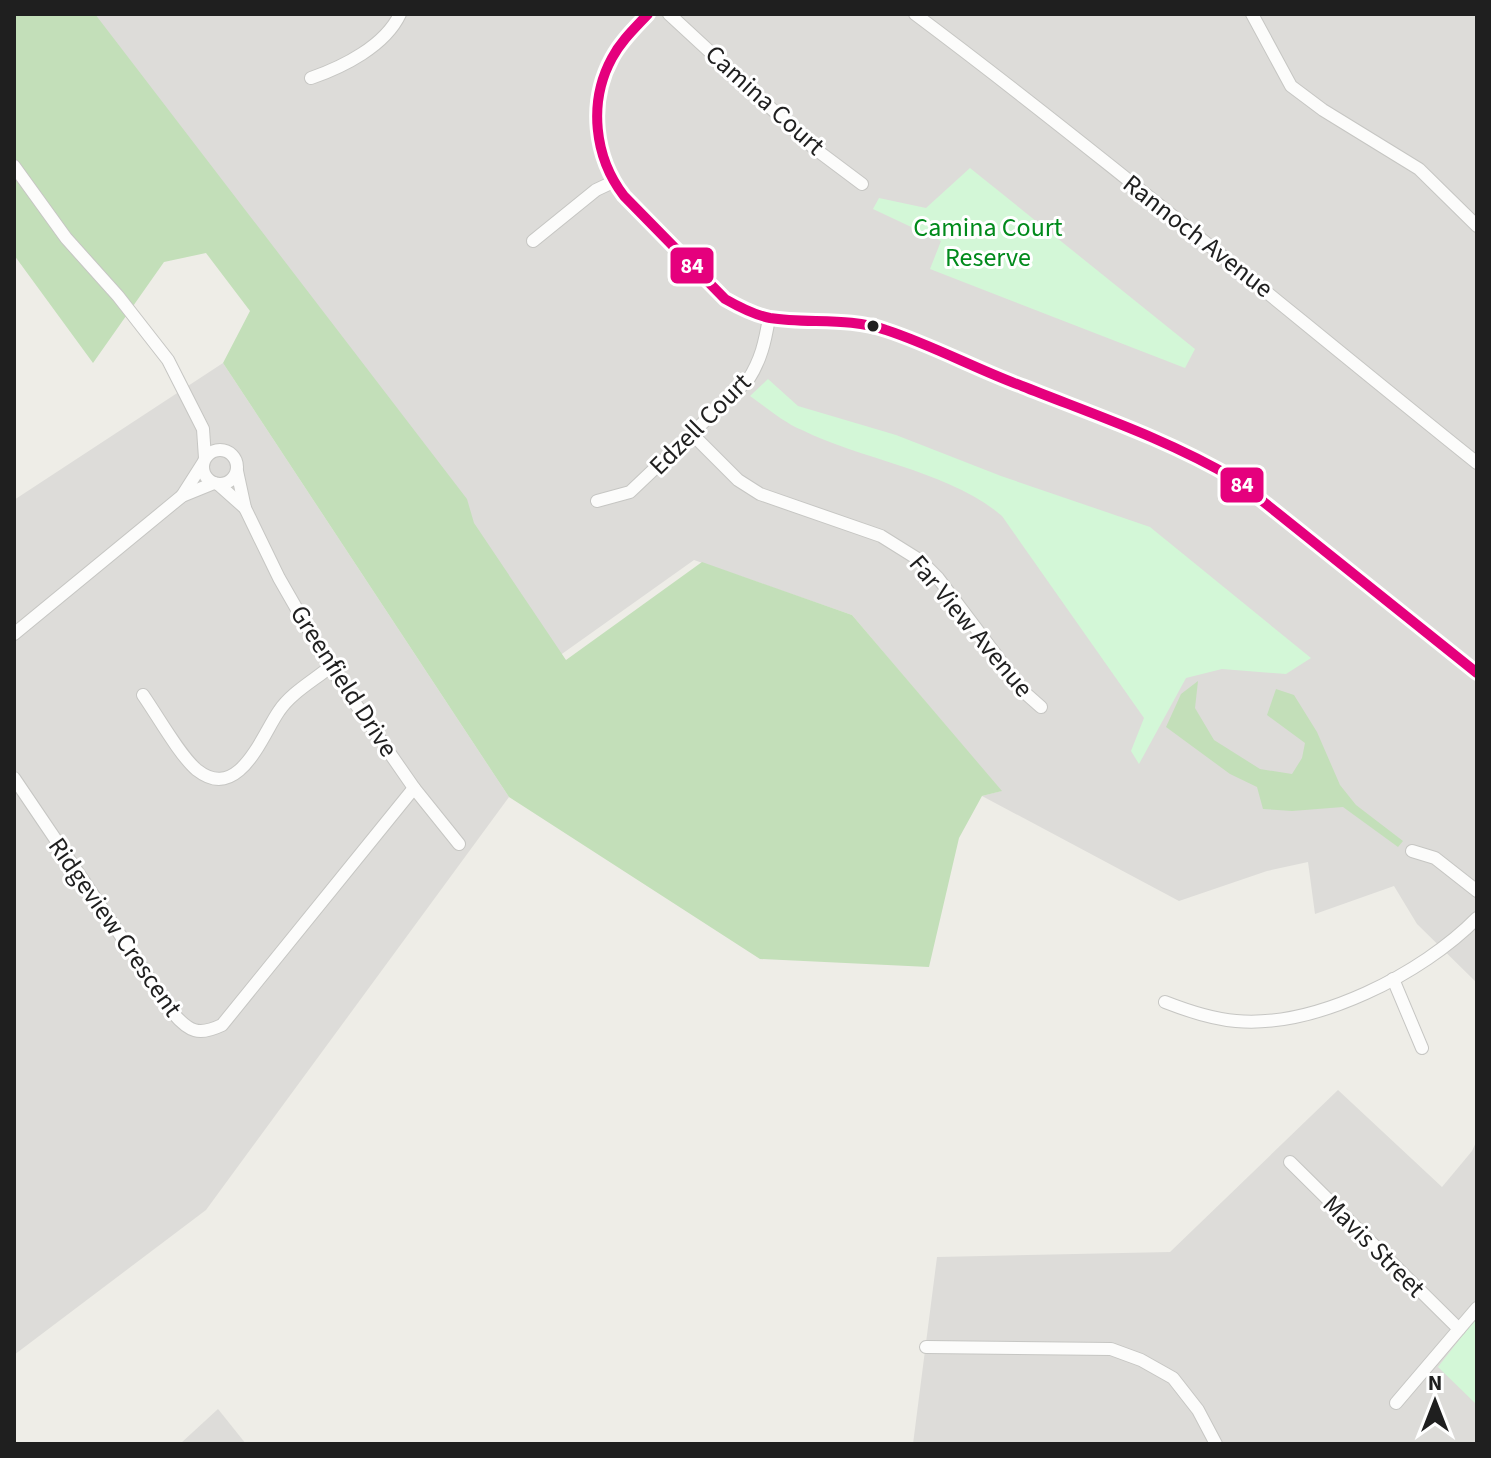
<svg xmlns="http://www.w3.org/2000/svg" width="1491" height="1458" viewBox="0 0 1491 1458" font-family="'Source Sans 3',sans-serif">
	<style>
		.residential { fill: #dddcd9 }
		.forest { fill: #c3dfb9 }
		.park { fill: #d3f7d7 }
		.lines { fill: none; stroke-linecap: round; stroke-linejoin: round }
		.street-casing { stroke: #c6c6c3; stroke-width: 14 }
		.street { stroke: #fcfcfb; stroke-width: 12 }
		.bus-1-casing { stroke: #fff; stroke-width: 16 }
		.bus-1 { stroke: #e5007d; stroke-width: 10 }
		.bus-dot { fill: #1f1f1f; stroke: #fff; stroke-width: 3 }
		.labels { text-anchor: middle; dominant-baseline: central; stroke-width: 6; stroke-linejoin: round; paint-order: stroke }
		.street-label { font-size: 26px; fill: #1f1f1f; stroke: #fff }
		.park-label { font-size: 26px; fill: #008a1b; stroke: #fff }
		.line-badge { stroke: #fff; stroke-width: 3 }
		.badge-label { font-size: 22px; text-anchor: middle; font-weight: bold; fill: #fff }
	</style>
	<rect width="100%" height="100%" fill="#eeede7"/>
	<!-- residential -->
	<g class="residential">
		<path d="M85,14h1392v969l-60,-59 -23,-38 -79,28 -7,-52 -41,9 -88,30 -197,-105 19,-5 -149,-176 -158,-55 -135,96z"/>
		<path d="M223,363l286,434 -303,413 -192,145v-855z"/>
		<path d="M1338,1090l104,97 30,-36 5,-11v304h-564l24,-187 233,-5z"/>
		<path d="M218,1409l28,35h-66z"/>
	</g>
	<!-- forest -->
	<g class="forest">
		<path d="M14,14h81l372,485 7,24 92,137 136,-98 150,53 150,176 -20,5 -23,42 -30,129 -169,-8 -251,-162 -286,-434 27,-52 -44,-58 -42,9 -71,101 -79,-108z"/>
		<path d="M1198,681l-3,27 19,32 46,29 32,5 10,-16 3,-15 -38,-28 9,-26 18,6 23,37 23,53 16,20 47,36 -5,6 -55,-40 -51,4 -29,-2 -6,-22 -27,-13 -64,-47 15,-33z"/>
	</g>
	<!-- park -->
	<g class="park">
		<path d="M970,168l225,181 -10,19 -255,-99 11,-28 -68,-32 6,-11 47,10z"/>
		<path d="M768,379l30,27 98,29 105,41 149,51 161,131 -25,16 -64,-5 -36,9 -47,86 -8,-13 13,-33 -142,-202c-52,-45 -140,-56 -200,-86 -19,-8 -36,-23 -52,-34z"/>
		<path d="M1477,1317v88l-39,-38z"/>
	</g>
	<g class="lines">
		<!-- street casing -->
		<g class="street-casing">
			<g id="street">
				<path d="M648,14c-13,14 -27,27 -36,44 -24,44 -18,99 12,138l101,103c14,8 29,16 45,19 38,6 79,-1 116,12 46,15 90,39 136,56 73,29 145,53 213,93l242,194"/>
				<path d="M669,14l145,134 48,36"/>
				<path d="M915,14c192,144 375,299 562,449"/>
				<path d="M1252,14l39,72 32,24 96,59 58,57"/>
				<path d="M311,78c32,-11 74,-32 89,-64"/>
				<path d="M14,166l52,72 52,58 50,64 35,69 2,29"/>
				<path d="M533,241l63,-51 17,-8"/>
				<path d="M693,435l45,45 22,14 121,42 40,25 17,17 86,114 17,15"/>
				<circle cx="220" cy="467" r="17"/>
				<path d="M237,471l8,37 34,70 51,89 84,121 45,56"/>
				<path d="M218,484l27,24"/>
				<path d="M182,496l21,-33"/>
				<path d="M597,501l33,-9 118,-112c13,-20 17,-38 21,-62"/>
				<path d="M14,634l168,-138 32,-13"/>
				<path d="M143,695c14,20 37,61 54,75 42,33 65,-35 82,-59 12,-18 34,-30 51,-44"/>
				<path d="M14,778l159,235c16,19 26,23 49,12l192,-237"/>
				<path d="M1412,851l23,7 42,33"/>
				<path d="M1393,979l29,69"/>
				<path d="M1165,1002c23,9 47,17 71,19 80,7 186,-47 241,-103"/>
				<path d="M1290,1162l169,167"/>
				<path d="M926,1347l185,2 30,11 32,18 25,32 18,34"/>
				<path d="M1396,1403l81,-95"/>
			</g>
		</g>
		<!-- street -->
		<use href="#street" class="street"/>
		<!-- bus-1 casing -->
		<g class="bus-1-casing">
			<path id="bus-1" d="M648,14c-13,14 -27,27 -36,44 -24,44 -18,99 12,138l101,103c14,8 29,16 45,19 38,6 79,-1 116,12 46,15 90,39 136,56 73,29 145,53 213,93l242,194"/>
		</g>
		<!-- bus-1 -->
		<use href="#bus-1" class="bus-1"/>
	</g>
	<!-- markers -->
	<circle class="bus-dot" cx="873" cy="326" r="7"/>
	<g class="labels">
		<!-- street labels -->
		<g class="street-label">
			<text transform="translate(765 100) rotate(42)">Camina Court</text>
			<text transform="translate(1198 236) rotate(38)">Rannoch Avenue</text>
			<text transform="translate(700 424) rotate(-45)">Edzell Court</text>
			<text transform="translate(971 626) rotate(50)">Far View Avenue</text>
			<text transform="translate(344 681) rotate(57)">Greenfield Drive</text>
			<text transform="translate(115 927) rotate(55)">Ridgeview Crescent</text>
			<text transform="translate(1374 1246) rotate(45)">Mavis Street</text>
		</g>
		<!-- park labels -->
		<g class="park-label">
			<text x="988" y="227">Camina Court<tspan x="988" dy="30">Reserve</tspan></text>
		</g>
	</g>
	<g class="line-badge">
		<rect x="669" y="246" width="46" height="39" rx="8" fill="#e5007d"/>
		<rect x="1219" y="466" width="46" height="38" rx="8" fill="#e5007d"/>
	</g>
	<g class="badge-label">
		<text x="692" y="273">84</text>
		<text x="1242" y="492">84</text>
	</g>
	<!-- border -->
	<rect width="1491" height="1458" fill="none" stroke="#1f1f1f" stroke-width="32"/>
	<!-- north arrow -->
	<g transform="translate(1435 1402)" stroke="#ffffff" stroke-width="6" paint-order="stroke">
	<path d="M0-6L14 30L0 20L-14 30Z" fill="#1f1f1f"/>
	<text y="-12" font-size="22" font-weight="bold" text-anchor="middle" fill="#1f1f1f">N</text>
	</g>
</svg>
